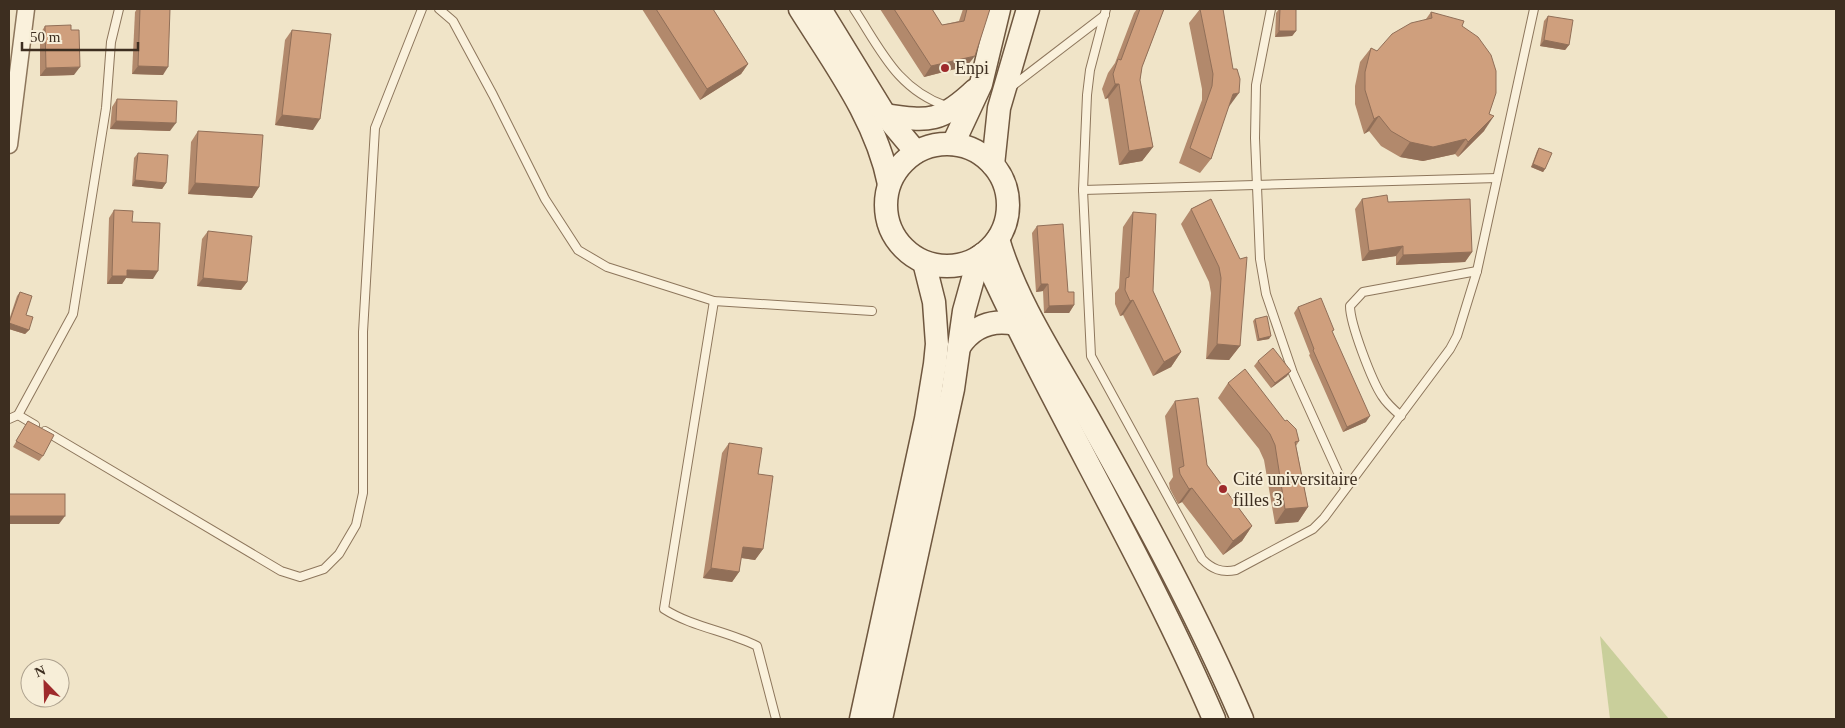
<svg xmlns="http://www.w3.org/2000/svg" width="1845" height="728" viewBox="0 0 1845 728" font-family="Georgia,serif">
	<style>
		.green { fill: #c9cf9b }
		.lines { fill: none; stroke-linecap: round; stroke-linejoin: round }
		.lane-casing { stroke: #8d765c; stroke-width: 10 }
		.street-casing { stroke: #8d765c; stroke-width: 19 }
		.secondary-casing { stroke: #6f573f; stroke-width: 25 }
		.lane { stroke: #faf1dc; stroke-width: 8 }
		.street { stroke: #faf1dc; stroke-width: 16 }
		.secondary { stroke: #faf1dc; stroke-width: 22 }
		.wall { fill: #b2896c }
		.shaded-wall { fill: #916f58 }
		.building { fill: #cf9f7d; stroke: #916f58 }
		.poi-dot { fill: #9e2a2b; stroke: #f7eed8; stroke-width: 2 }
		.labels { text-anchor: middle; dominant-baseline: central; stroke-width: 4; stroke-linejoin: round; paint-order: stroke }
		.poi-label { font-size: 18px; fill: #3d2e20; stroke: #f7eed8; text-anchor: start }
	</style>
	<rect width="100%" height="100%" fill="#f0e4c8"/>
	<!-- green -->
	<path class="green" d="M1600,636l69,83h-59z"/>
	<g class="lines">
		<!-- lane casing -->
		<g class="lane-casing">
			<g id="lane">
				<path d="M439,9l14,12 40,74 52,104 33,51 29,17 107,34 158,10"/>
				<path d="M854,9c27,41 43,80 92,97"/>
				<path d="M1106,9l-16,61 -3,25 -4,95 8,166 111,203c10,10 19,14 34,11l77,-41 11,-11 126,-169 7,-13 20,-65 57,-262"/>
				<path d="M1271,9l-15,76 -1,53 5,121 6,35 27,79 52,115"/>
				<path d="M1011,87l94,-72"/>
				<path d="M1083,190l414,-12"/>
				<path d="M714,301l-50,308c28,18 63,22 93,37l19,73"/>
				<path d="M18,415l17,10"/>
				<path d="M1401,416c-7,-6 -14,-12 -19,-20 -10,-15 -32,-72 -32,-90l13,-14 114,-21"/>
				<path d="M9,419l9,-4 55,-101 33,-206 5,-66 8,-33"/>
				<path d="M45,431l236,140 19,6 24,-8 15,-15 17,-29 7,-32v-161l12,-204 47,-119"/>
			</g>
		</g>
		<!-- street casing -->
		<g class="street-casing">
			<path id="street" d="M9,145l17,-136"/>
		</g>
		<!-- secondary casing -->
		<g class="secondary-casing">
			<g id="secondary">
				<path d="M800,9c35,56 76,110 89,175"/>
				<path d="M820,9l65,106 31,37"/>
				<path d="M885,115c45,7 56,7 90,-25"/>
				<circle cx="947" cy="205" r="61"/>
				<path d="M953,144l28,-60 18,-75"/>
				<path d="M993,165l6,-57 29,-99"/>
				<path d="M998,239c19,65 59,123 92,182 55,98 108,195 152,298"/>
				<path d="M983,254c72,158 163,306 231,465"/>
				<path d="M959,347c13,-20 32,-28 56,-23"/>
				<path d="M861,719l65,-300 9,-55 2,-20 -3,-42 -10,-40"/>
				<path d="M881,719l72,-330 11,-78 15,-54"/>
			</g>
		</g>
		<!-- lane -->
		<use href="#lane" class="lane"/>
		<!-- street -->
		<use href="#street" class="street"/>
		<!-- secondary -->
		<use href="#secondary" class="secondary"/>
	</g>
	<!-- wall -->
	<g class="wall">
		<path d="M137,9h33l-7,66 -31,-1 3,-62z"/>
		<path d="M642,9h71l35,55 -7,10 -41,26z"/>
		<path d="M880,9h52l10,16 17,-4 4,-12h27l-23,57 -43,11z"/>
		<path d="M1137,9h27l-22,58 -2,13 13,67 -11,14 -23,4 -11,-67 -3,1 -3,-10 6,-16 7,-10 19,-50z"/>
		<path d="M1200,9l28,99 -17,51 -11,14 -21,-10 23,-63v-11l-13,-66z"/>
		<path d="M1279,9h17v22l-4,5 -17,1 1,-24z"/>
		<path d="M1431,12l31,14 27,88 -5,17 -26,26 -3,-3 -32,7 -23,-4 -19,-11 -12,-15 -5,3 -9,-30v-18l5,-24 11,-14 6,3 49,-32z"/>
		<path d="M1548,16l21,29 -4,5 -25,-4 4,-25z"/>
		<path d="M45,26l29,49 -34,1v-42z"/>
		<path d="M292,30l21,100 -38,-5 10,-85z"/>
		<path d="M117,99l53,32 -60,-2 2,-22z"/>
		<path d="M198,131l61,56 -7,11 -64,-4 3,-52z"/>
		<path d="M1539,148l6,21 -2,3 -12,-5 6,-16z"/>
		<path d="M138,153l28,30 -4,6 -30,-3 2,-28z"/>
		<path d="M1211,199l29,147 -11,14 -23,-1 5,-66 -2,-11 -28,-58 10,-15z"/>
		<path d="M1362,199l26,3 84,50 -7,10 -69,3v-9l-34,5 -7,-52z"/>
		<path d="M114,210l18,12 21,57 -27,-1 -4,6h-15l2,-66z"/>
		<path d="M1133,212l20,79 28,61 -10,15 -18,9 -30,-61 -3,1 -5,-12v-11l4,-5 4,-61z"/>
		<path d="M1037,226l37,79 -5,8h-25l-1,-22 -7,1 -4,-59z"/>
		<path d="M208,231l39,51 -6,8 -44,-4 5,-47z"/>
		<path d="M20,292l9,38 -4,4 -16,-5v-9l8,-24z"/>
		<path d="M1298,307l34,25 34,90 -23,10 -34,-77 1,-1 -16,-41z"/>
		<path d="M1255,319l14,20 -12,2 -4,-20z"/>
		<path d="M1258,361l29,15 -16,12 -17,-22z"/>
		<path d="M1228,383l71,58 -3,5 12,61 -10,15 -23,2 -11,-64 -5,-11 -41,-51z"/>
		<path d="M1175,401l32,64 45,61 -10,15 -19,14 -41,-53 -4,2 -8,-15 -1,-6 4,-6 -8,-61z"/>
		<path d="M28,421l15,35 -4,5 -26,-14z"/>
		<path d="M729,443l29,31 5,75 -8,11 -14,-2 -2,14 -7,10 -29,-4 19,-125z"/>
	</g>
	<!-- shaded-wall -->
	<g class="shaded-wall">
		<path d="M319,9h15l-1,1z"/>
		<path d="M1279,31h17l-4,5 -17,1z"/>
		<path d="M1544,40l25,5 -4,5 -25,-4z"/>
		<path d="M975,56l-8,10 -43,11 7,-11z"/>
		<path d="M748,64l-7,10 -41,26 7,-11z"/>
		<path d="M138,66l30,1 -5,8 -31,-1z"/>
		<path d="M80,67l-6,8 -34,1 6,-8z"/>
		<path d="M1115,84h4l-11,14 -3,1z"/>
		<path d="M1239,93l-11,15 5,-14z"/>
		<path d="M282,115l38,4 -7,11 -38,-5z"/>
		<path d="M1379,116l-10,15 -5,3 10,-15z"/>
		<path d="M1494,116l-10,15 -26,26 10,-15z"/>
		<path d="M116,121l60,2 -6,8 -60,-2z"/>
		<path d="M1466,139l-11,15 -32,7 -23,-4 10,-15z"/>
		<path d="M1153,147l-11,14 -23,4 10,-14z"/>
		<path d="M1533,164l12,5 -2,3 -12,-5z"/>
		<path d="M135,180l31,3 -4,6 -30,-3z"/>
		<path d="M195,183l64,4 -7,11 -64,-4z"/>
		<path d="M1403,246l-7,10 -34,5 7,-10z"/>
		<path d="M1472,252l-7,10 -69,3 7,-10z"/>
		<path d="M127,270l31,1 -5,8 -27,-1 -4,6h-15l5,-8z"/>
		<path d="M203,278l44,4 -6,8 -44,-4z"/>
		<path d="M1041,284h7l-5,7 -7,1z"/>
		<path d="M1133,300l-10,15 -3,1 10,-15z"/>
		<path d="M1074,305l-5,8h-25l5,-7z"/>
		<path d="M9,323l20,7 -4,4 -16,-5z"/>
		<path d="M1271,336l-2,3 -12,2 2,-2z"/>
		<path d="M1217,344l23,2 -11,14 -23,-1z"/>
		<path d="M1181,352l-10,15 -18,9 11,-14z"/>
		<path d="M1291,371l-4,5 -16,12 4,-5z"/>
		<path d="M1370,416l-4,6 -23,10 4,-5z"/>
		<path d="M1192,488l-10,14 -4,2 11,-15z"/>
		<path d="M1308,507l-10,15 -23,2 10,-15z"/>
		<path d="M9,516h56l-6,8h-50z"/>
		<path d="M1252,526l-10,15 -19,14 10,-14z"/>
		<path d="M743,547l20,2 -8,11 -19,-3z"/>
		<path d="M711,568l28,4 -7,10 -29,-4z"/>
	</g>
	<!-- building -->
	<g class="building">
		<path d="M140,9h30l-2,58 -30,-1z"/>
		<path d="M656,9h57l35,55 -41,25z"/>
		<path d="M894,9h38l10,16 22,-4 3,-12h23l-15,47 -44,10z"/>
		<path d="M1140,9h24l-22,58 -2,13 13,67 -24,4 -10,-67h-4l-2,-10 5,-15 3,1z"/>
		<path d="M1200,9h23l10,60h4l3,10 -1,14 -6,1 -22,65 -21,-11 22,-62 1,-12z"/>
		<path d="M1280,9h16v22h-17z"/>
		<path d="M1431,12l33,9 -2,5 16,11 13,18 5,16v22l-7,21 5,2 -26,26 -2,-3 -33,8 -23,-5 -19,-11 -12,-15 -5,3 -9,-29v-18l6,-24 6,3 15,-17 19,-11 21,-5z"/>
		<path d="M1548,16l25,4 -4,25 -25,-5z"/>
		<path d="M71,25v5h8l1,37 -34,1 -1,-42z"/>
		<path d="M292,30l39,4 -11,85 -38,-4z"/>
		<path d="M117,99l60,2 -1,22 -60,-2z"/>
		<path d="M198,131l65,4 -4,52 -64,-4z"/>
		<path d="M1539,148l13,5 -7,16 -12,-5z"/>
		<path d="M138,153l30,2 -2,28 -31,-3z"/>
		<path d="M1387,195l1,7 82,-3 2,53 -69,3v-9l-34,5 -7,-52z"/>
		<path d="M1211,199l29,60 7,-2 -7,89 -23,-2 4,-66 -2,-11 -28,-58z"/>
		<path d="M114,210l19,1 -1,11 28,1 -2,48 -31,-1v6h-15z"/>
		<path d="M1133,212l23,2 -3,77 28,61 -17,10 -31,-62 -3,1 -5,-11 1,-12 3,-1z"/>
		<path d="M1063,224l5,68h6v13l-25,1 -1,-22h-7l-4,-58z"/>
		<path d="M208,231l44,5 -5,46 -44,-4z"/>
		<path d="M20,292l12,4 -6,19 7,2 -4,13 -20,-7z"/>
		<path d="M1321,298l13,32 -2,1 38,85 -23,11 -34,-77 1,-1 -16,-42z"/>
		<path d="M1267,316l4,20 -12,3 -4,-20z"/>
		<path d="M1273,348l18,23 -16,12 -17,-22z"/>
		<path d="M1245,369l40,52 2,-1 9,9 3,12 -4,1 13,65 -23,2 -10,-64 -5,-11 -42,-51z"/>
		<path d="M1198,398l9,67 45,61 -19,15 -41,-53 -3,1 -9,-15 -1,-6 5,-2 -9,-65z"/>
		<path d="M28,421l26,14 -11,21 -27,-15z"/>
		<path d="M729,443l33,5 -4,26 15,2 -10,73 -20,-2 -4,25 -28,-4z"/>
		<rect x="9" y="494" width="56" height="22"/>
	</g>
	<!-- markers -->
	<g class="poi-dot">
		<circle cx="945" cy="68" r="5"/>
		<circle cx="1223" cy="489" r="5"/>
	</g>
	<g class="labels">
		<!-- poi labels -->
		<g class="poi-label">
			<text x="955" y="68">Enpi</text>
			<text x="1233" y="479">Cité universitaire<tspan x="1233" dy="21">filles 3</tspan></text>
		</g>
	</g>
	<!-- border -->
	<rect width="1845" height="728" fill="none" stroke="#3d2e20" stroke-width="20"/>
	<!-- north arrow -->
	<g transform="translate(45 683) rotate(337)"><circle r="24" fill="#f7eed8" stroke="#ada18e"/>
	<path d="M0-4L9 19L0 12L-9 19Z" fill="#9e2a2b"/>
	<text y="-8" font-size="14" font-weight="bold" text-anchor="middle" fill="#3d2e20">N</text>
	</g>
	<!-- scale -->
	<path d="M22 42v8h116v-8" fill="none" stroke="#3d2e20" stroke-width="2.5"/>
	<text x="30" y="42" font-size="15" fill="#3d2e20" stroke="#f7eed8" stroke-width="4" paint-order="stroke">50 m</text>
</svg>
